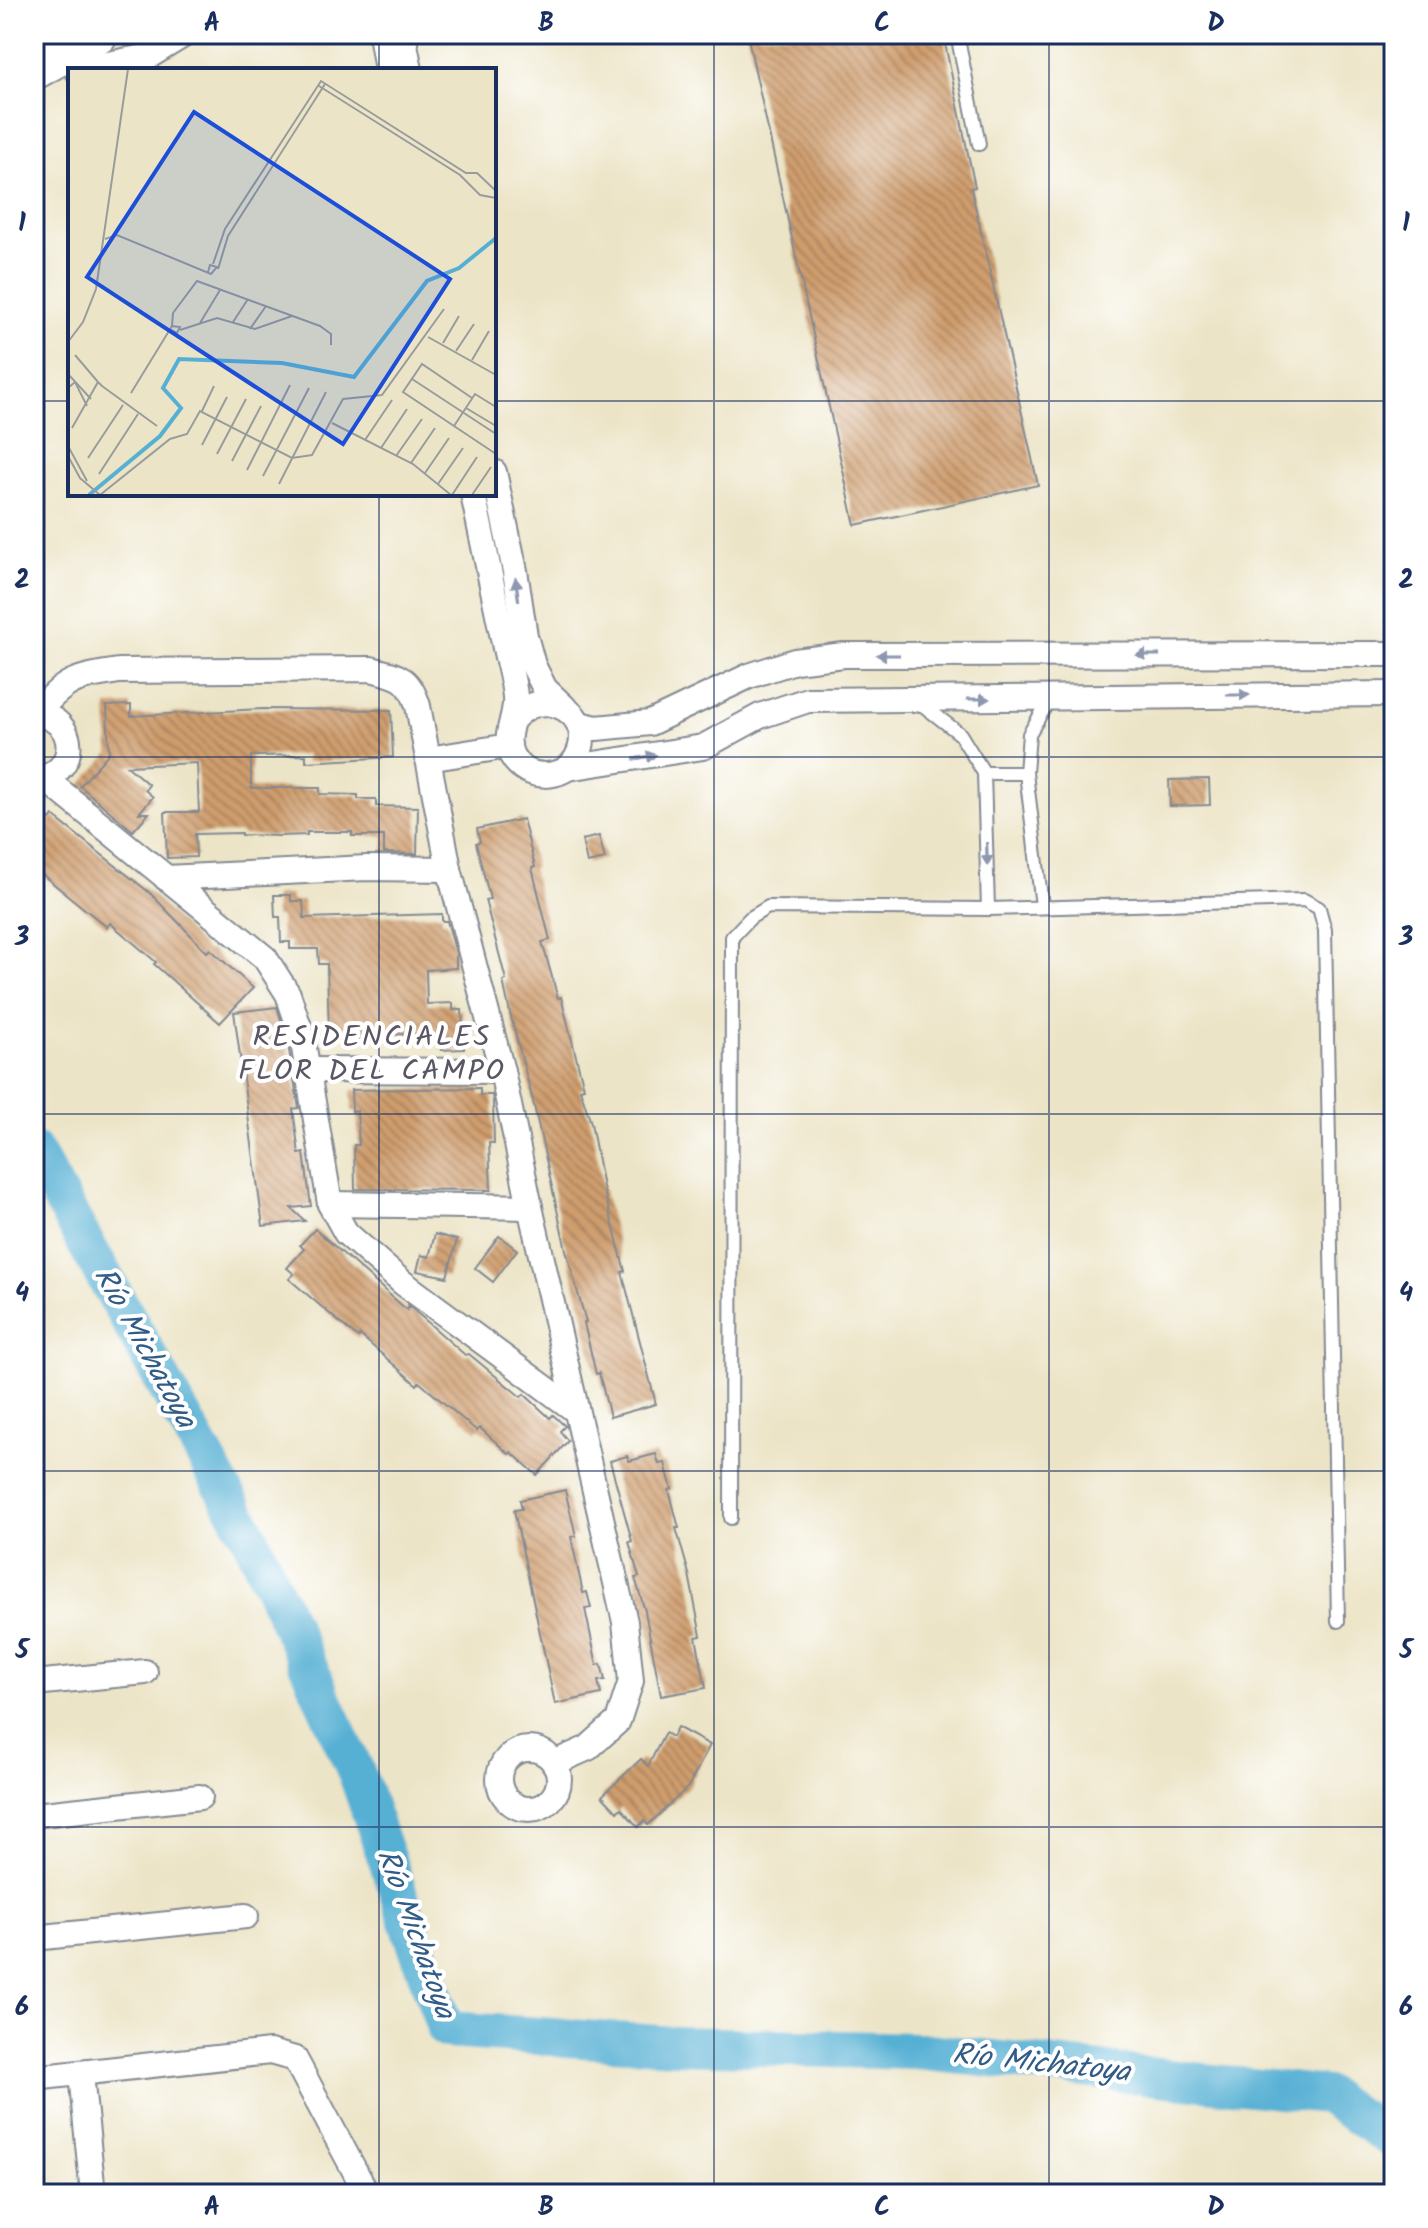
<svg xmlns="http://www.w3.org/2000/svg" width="1428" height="2228" viewBox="0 0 1428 2228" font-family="Kalam,sans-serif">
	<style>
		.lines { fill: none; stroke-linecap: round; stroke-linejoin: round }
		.river { stroke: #56b0d4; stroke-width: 38 }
		.building { fill: url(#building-back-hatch) }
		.service-casing { stroke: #848a92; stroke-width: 16 }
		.minor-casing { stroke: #848a92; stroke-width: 28 }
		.trunk-casing { stroke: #848a92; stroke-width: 44 }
		.service { stroke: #fff; stroke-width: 12 }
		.minor { stroke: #fff; stroke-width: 24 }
		.trunk { stroke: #fff; stroke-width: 40 }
		.oneway { fill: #8d97ae }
		.grid { fill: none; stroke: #1b2f5e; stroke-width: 2; stroke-opacity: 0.55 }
		.labels { text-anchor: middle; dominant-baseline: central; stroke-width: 8; stroke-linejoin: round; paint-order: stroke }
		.neighbourhood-label { font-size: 30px; letter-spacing: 2px; fill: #5a5663; stroke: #fff }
		.water-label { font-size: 30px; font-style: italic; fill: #305c87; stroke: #fff }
		.inset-river { fill: none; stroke: #56b0d4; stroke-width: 4 }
		.inset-road { fill: none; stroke: #989c9c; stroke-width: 2 }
		.view { fill: #1d4ed8; fill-opacity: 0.15; stroke: #1d4ed8; stroke-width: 4 }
		.inset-edge { fill: none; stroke: #1b2f5e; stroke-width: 4 }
		.neatline { fill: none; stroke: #1b2f5e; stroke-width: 3 }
		.grid-label { font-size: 26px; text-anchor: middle; font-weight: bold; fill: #1b2f5e }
	</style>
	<defs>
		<pattern id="building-back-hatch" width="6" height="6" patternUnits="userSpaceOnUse" patternTransform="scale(2)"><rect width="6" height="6" fill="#cf9d6d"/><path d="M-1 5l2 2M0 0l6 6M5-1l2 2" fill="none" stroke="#a7805d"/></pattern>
	</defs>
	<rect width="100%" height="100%" fill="#fff"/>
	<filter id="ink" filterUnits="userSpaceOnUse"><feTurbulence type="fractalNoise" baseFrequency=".0125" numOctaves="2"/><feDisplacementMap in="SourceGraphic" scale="16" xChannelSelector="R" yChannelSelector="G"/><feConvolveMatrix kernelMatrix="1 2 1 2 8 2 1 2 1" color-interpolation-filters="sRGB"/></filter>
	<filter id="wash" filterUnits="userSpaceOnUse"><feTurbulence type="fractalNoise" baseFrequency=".006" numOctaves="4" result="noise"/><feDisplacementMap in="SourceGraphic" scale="32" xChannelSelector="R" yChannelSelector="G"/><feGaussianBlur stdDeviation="1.8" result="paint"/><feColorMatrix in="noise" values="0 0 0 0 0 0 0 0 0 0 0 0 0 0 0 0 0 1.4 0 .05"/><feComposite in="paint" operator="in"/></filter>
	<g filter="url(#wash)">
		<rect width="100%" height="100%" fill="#ece4c6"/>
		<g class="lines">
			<!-- river -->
			<path class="river" d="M34,1151l215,384 108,239 89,256 228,15 243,6 409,44 68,46"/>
		</g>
		<g id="blocks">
			<!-- building -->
			<g class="building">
				<path d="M747,34h196l32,153 -4,1 67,297 -183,40z"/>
				<path d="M131,705v11l131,-7 129,1 2,47 -87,5v-7l-55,1v32h69v6l38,1v4h18v7l42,1 -1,47 -33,-1v-17h-32v-4h-45v3l-28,1 -38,-1v-2l-46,1 1,23 -29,1 -2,-46h34l-2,-49 -70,3 22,19 -4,5 8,7 -14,16h10l-16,18 -53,-45 29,-33 -2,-47z"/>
				<path d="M1209,779l1,26 -40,1 -1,-26z"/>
				<path d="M34,806l16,14 3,-4 97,77 57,59 3,-3 43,39 -33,35 -66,-59 2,-2 -46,-39 -3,4 -73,-59z"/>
				<path d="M523,819l12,48 -3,1 18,72 -8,2 16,56 3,-1 23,91 -4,1 11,34 12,64 22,84 -3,1 34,132 -46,13 -11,-44 -3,1 -12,-51 2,-1 -20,-72 -33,-149 -23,-88 -7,-32 3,-1 -21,-80 5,-1 -14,-56 4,-1 -3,-13z"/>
				<path d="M599,836l6,23 -18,4 -5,-23z"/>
				<path d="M274,895h17v6h12l1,17 138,-4v7h5l9,32v15l-30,2 1,34 26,-1v7h9l2,39 -23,1 -1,-16 -111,1 -2,-71h-8l-1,-15h-28v-7h-9l-1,-25h-5z"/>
				<path d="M277,1007l10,32 12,69 -6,1 6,45 5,-1 7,53 -20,2 14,13 -42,5 -29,-214z"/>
				<path d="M480,1088v7h12l1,6 1,42h-5l2,47 -136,-1 -1,-44h5l-2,-34h-5l-1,-21z"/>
				<path d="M315,1229l92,81 1,-5 57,50 4,-1 52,43 3,-3 26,24 3,-3 12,11 -5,5 8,10 -31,34 -26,-23 -2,2 -29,-26 -3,3 -58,-49 -2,3 -57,-50 -2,3 -69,-59 5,-5 -7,-6 17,-19 -4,-4z"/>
				<path d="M435,1234l22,6 -10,37 -30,-6 4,-16 8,2z"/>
				<path d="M499,1236l18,14 -24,32 -18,-14z"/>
				<path d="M656,1454l3,10 6,-1 7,26 -3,1 10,38h-3l13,46 12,62 -5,1 10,51 -45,8 -16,-85 -10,-33 4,-1 -10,-35 3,-1 -22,-80 17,-5 2,5z"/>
				<path d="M565,1490l11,46 -5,1 12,56 4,-1 4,16 -6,1 12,56 4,-1 4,16 -7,1 3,13 -46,10 -41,-194 8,-1 -2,-9z"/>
				<path d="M677,1727l33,18 -22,42 -40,38 -4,-4 -6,6 -17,-19 -4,4 -15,-16 39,-37 7,7 17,-33 7,4z"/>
			</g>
		</g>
	</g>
	<g filter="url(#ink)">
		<use href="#blocks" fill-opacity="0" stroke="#848a92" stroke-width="2"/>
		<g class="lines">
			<!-- service casing -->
			<g class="service-casing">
				<g id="service">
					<path d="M957,34l22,110"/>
					<path d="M920,703l40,31 24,39 4,136"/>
					<path d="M984,773h42"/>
					<path d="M1042,906l-16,-133 3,-39 21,-35"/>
					<path d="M731,1518l1,-581 18,-19 18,-11 220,2 316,-9 15,8 6,22 13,691"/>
				</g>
			</g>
			<!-- minor casing -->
			<g class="minor-casing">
				<g id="minor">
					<path d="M381,34l6,36"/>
					<path d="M403,34l7,36"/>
					<path d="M77,70l72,-14 36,-22"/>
					<path d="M494,472l21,99 10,65 8,29 12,24 19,18"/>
					<path d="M473,494c10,50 21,99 31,149 3,17 10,37 11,54 2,20 -13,39 -3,59 14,25 52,25 65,1 22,-42 -35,-76 -65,-36"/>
					<path d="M34,714c46,3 46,62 0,65"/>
					<path d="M36,714c30,-35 38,-36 83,-43l252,-2c28,7 38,8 47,37l31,163 53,202 28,136 95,415 6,59 -13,40 -30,27 -34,15"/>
					<path d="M579,724l17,4 54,-5 99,-47 46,-15 49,-6 550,-1"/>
					<path d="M428,759l81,-13"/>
					<path d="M568,768l135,-21 57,-31 48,-16 586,-6"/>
					<path d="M44,778l221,180 23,36 14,42 28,168 16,29 57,50 172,127"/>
					<path d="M166,878l201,-10 82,1"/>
					<path d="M306,1070l196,1"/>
					<path d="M330,1204l200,3"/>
					<path d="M34,1683l111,-11"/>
					<circle cx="529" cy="1779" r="30"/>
					<path d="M34,1815l166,-18"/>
					<path d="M34,1938l212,-22"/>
					<path d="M81,2074l12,120"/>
					<path d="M34,2078l236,-26 25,7 72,135"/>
				</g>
			</g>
			<!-- trunk casing -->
			<g class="trunk-casing">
				<path id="trunk" d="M34,69l63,-35"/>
			</g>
			<!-- service -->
			<use href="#service" class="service"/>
			<!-- minor -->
			<use href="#minor" class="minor"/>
			<!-- trunk -->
			<use href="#trunk" class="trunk"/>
		</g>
		<!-- one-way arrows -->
		<defs><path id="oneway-solid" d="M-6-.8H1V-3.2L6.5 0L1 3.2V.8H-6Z" transform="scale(2)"/></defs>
		<g class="oneway">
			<use href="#oneway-solid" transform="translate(517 589) rotate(-98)"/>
			<use href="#oneway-solid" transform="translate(888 655) rotate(180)"/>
			<use href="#oneway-solid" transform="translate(1148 655) rotate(180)"/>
			<use href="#oneway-solid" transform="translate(1238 695)"/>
			<use href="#oneway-solid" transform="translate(978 699)"/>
			<use href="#oneway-solid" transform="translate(645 757) rotate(-10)"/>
			<use href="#oneway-solid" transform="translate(987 854) rotate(88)"/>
		</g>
	</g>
	<!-- grid -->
	<path class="grid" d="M379,34v36M714,34v2160M1049,34v2160M34,401h36M494,401h900M379,494v1700M34,757h1360M34,1114h1360M34,1471h1360M34,1827h1360"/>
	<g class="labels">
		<!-- neighbourhood labels -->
		<g class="neighbourhood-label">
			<text x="372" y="1038">RESIDENCIALES<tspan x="372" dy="34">FLOR DEL CAMPO</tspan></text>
		</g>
		<!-- water labels -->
		<g class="water-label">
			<text transform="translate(144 1348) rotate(61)">Río Michatoya</text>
			<text transform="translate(415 1934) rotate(70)">Río Michatoya</text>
			<text transform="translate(1041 2064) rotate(6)">Río Michatoya</text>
		</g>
	</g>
	<!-- overview -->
	<g transform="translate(68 68)">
		<rect width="428" height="428" fill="#ece4c6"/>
		<path class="inset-river" d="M21,427l71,-59 21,-28 -18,-20 16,-29 103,4 72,14 73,-96 32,-13 37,-30"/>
		<path class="inset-road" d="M251,18l141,89 20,20 16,3M37,171l12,-4 94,39 6,-7 -7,-2 -2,7M145,196l12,-35 96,-148 145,92h11l19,18M150,201l10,-33 97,-152M165,254l15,-23M132,255l20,-33M104,258l1,-13 24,-32 123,45 11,8v11M182,261l16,-23M112,262l37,-12 38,11 37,-13M360,269l68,38M0,274l15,-20 13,-33 32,-220M375,275l16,-27M388,283l18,-27M7,287l23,27M404,292l17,-29M0,306l23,25M344,311l84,55M34,318l55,40M0,320l7,-6 12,24M63,325l41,-67 8,1 -3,6 -6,-3M404,330l-50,-34 -19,28 93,62M398,340l30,18M134,343l12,-25M264,355l81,41 38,31M386,358l21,-32 21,13M4,360l26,-46 4,4M297,372l27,-40M134,377l25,-48M0,378l19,35M313,380l26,-39M149,386l29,-55M0,388l12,22 20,17M328,388l26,-37M20,390l35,-53M164,393l29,-55M343,395l24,-35M179,402l43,-85M357,405l24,-35M31,406l39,-60M195,408l46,-88M211,416l47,-92M370,416l25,-36M32,427l70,-56 17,-5 13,-23 92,47 20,-3 31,-56 39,-4 62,-86M384,427l25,-38M404,427l19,-28"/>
		<path class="view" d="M126,44l256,167 -107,165 -256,-167z"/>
		<rect width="428" height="428" class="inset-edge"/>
	</g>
	<!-- margin -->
	<rect width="1428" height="2228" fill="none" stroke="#fff" stroke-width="88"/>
	<rect x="44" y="44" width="1340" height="2140" class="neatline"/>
	<g class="grid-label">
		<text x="212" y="31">A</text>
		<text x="546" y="31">B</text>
		<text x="882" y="31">C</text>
		<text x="1216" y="31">D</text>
		<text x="22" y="231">1</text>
		<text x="1406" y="231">1</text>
		<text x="22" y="588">2</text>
		<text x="1406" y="588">2</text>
		<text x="22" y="945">3</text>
		<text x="1406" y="945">3</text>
		<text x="22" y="1301">4</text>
		<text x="1406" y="1301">4</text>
		<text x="22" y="1658">5</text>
		<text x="1406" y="1658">5</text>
		<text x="22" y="2015">6</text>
		<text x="1406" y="2015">6</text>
		<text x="212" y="2215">A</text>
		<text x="546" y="2215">B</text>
		<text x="882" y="2215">C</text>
		<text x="1216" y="2215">D</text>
	</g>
</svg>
